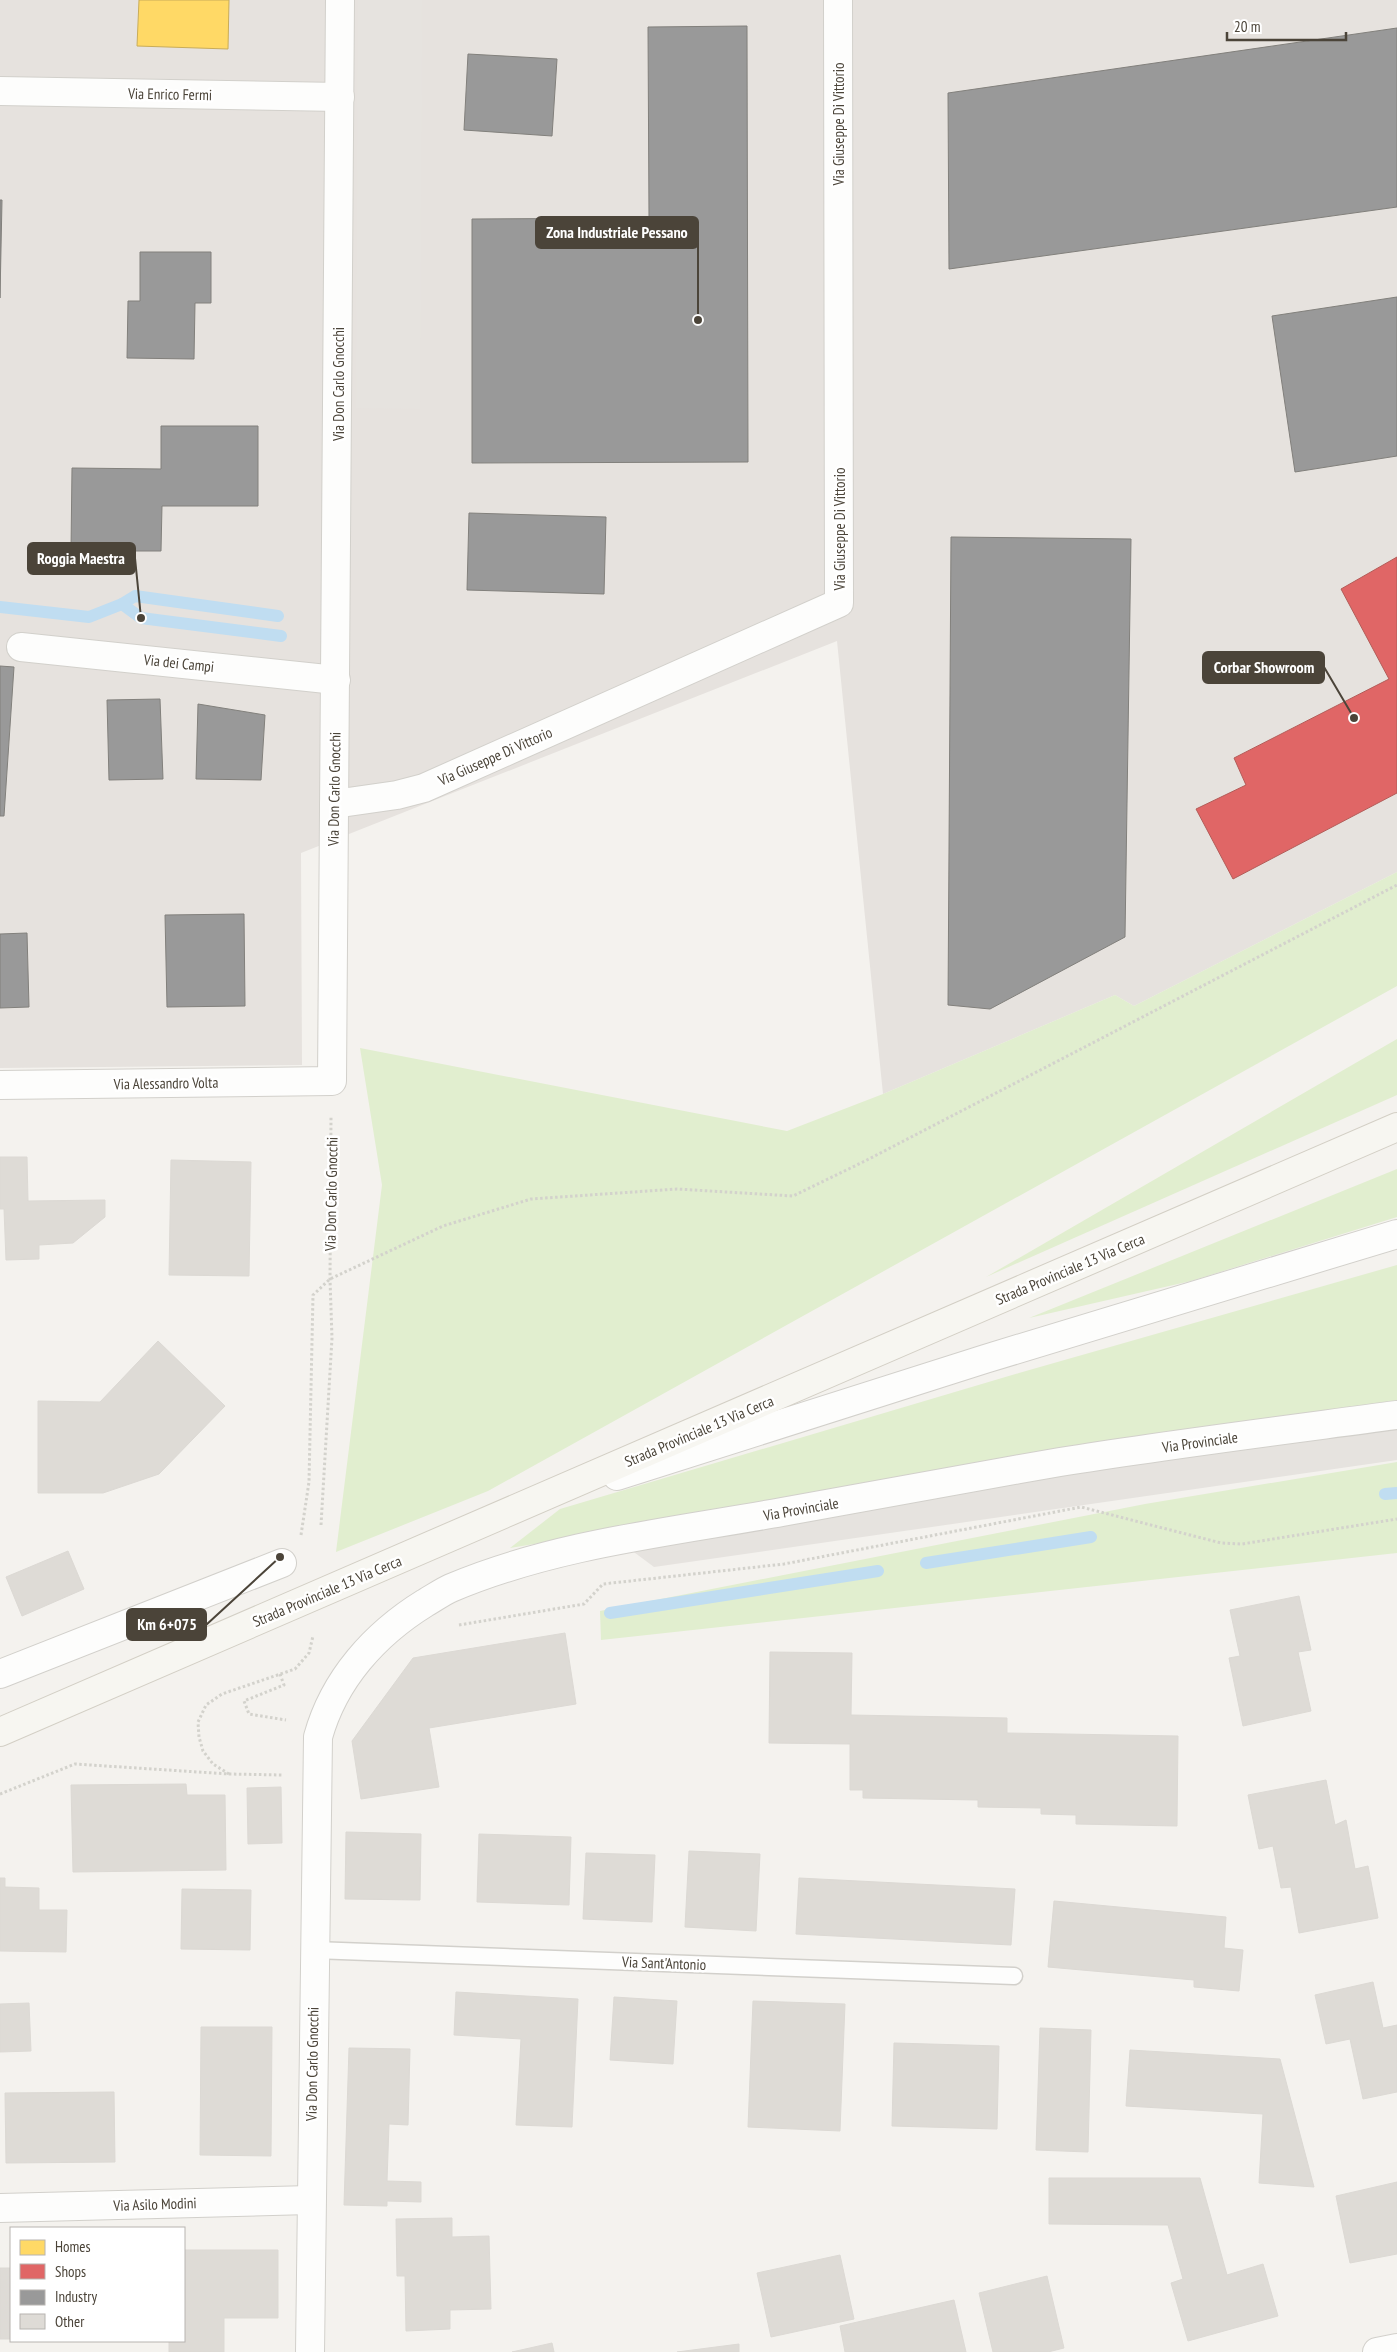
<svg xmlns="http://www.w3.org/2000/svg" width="1397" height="2352" viewBox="0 0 1397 2352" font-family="'PT Sans Narrow',sans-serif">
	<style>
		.industrial { fill: #e6e2de }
		.green { fill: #e1eecf }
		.parking { fill: #e6e3df }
		.homes { fill: #ffd966; stroke: #c9ac58 }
		.shops { fill: #e06666; stroke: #b35c58 }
		.industry { fill: #999; stroke: #82807c }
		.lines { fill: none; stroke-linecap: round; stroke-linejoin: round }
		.stream { stroke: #c0ddf1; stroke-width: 12 }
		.building { fill: #dedbd6; stroke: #dcd9d4 }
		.lane-casing { stroke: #d2d0cb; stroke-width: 19 }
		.street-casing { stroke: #d2d0cb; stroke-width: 30 }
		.secondary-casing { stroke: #d3cfc5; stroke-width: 30 }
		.path { stroke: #d3d2cc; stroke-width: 3; stroke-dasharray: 2.5 2.5; stroke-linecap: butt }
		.lane { stroke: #fdfdfc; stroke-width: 16 }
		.street { stroke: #fdfdfc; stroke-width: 28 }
		.secondary { stroke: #f7f6f1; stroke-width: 28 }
		.labels { text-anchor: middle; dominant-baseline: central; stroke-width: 5; stroke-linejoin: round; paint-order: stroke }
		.street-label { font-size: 15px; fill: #4b4439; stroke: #fff }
		.leader { fill: none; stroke: #4b4439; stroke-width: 2 }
		.callout-dot { fill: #4b4439; stroke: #fff; stroke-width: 2 }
		.callout { fill: #4b4439; stroke: #4b4439; stroke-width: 2 }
		.callout-label { font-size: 16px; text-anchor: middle; font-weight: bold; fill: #fff }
	</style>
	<rect width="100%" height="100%" fill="#f4f2ee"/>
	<!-- industrial -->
	<path class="industrial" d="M0,0h1397v872l-263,134 -19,-11 -232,99 -46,-453 -536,212 1,212 -302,3z"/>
	<!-- green -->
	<g class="green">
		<path d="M1397,872v114l-909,505 -152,61 46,-367 -22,-137 427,83 96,-37 232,-99 19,11z"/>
		<path d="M1397,1039v56l-411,182z"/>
		<path d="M1397,1169v48l-206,64 -162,37z"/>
		<path d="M1397,1265v136l-887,147 50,-39 459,-136z"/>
		<path d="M1397,1462v91l-796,87 -1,-29 545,-107z"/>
	</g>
	<!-- parking -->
	<g class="parking">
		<path d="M358,0h64l-2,409 -64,-1z"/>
		<path d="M1397,1416v44l-743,107 -35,-26z"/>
	</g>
	<!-- homes -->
	<path class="homes" d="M139,0h90l-1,49 -91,-3z"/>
	<!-- shops -->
	<path class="shops" d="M1397,557v236l-164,86 -37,-70 50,-24 -12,-27 155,-79 -48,-90z"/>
	<!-- industry -->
	<g class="industry">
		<path d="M747,26l1,436 -276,1v-244l177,-1 -1,-191z"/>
		<path d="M1397,28v179l-448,62 -1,-176z"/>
		<path d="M468,54l89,5 -5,77 -88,-6z"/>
		<path d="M0,200h2l-2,98z"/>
		<path d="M140,252h71v51h-16l-1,56 -67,-1 1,-57h12z"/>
		<path d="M1397,297v159l-102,16 -23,-156z"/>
		<path d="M161,426h97v80h-96l-1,45h-90l1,-83 89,1z"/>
		<path d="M469,513l137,4 -2,77 -137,-4z"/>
		<path d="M951,537l180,2 -6,398 -135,72 -42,-4z"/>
		<path d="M0,666l14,1 -10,149h-4z"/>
		<path d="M160,699l3,80 -54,1 -2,-80z"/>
		<path d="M198,704l67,11 -4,65 -65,-1z"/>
		<path d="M244,914l1,92 -78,1 -2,-92z"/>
		<path d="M27,933l2,74 -29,1v-74z"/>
	</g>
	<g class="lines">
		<!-- stream -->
		<g class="stream">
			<path d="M122,604l13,-8 143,20"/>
			<path d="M0,607l89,10 33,-13 19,14 140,18"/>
			<path d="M1385,1494l12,-1"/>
			<path d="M926,1563l165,-26"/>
			<path d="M610,1613l268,-42"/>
		</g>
	</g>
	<!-- building -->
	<g class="building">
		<path d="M0,1157h27l1,44 77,-1v17l-32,26 -34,2v14l-33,1 -2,-51h-4z"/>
		<path d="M171,1160l80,2 -2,114 -80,-1z"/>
		<path d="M158,1341l67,65 -66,68 -56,19h-65v-92l62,1z"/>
		<path d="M68,1551l16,38 -62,27 -16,-39z"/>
		<path d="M1299,1596l12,54 -13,2 13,59 -68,15 -14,-68 11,-2 -10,-46z"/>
		<path d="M565,1633l11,71 -147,24 10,59 -78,12 -9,-58 61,-83z"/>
		<path d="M770,1652l82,1 -1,62 156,3v15l171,3 -1,90 -101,-2v-9l-35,-1v-6l-63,-1v-7l-115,-2v-8h-13v-46l-81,-1z"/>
		<path d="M1326,1780l9,45 11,-5 9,49 13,-3 10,52 -79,15 -8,-46 -10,1 -8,-42 -14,3 -11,-54z"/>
		<path d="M186,1784l1,11h38l1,75 -153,2 -2,-87z"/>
		<path d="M281,1787l1,56 -34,1 -1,-56z"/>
		<path d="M346,1832l75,2 -1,66 -75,-1z"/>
		<path d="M479,1834l92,3 -2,68 -92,-3z"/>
		<path d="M689,1851l71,3 -4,77 -71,-4z"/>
		<path d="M586,1853l69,2 -3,67 -69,-3z"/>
		<path d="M0,1878h5v9l34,1v22h28l-1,42 -66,-1z"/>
		<path d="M799,1878l216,11 -4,56 -215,-11z"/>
		<path d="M182,1889l69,1 -1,60 -69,-1z"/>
		<path d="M1054,1901l172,16 -2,31 19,2 -4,41 -45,-4v-7l-146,-13z"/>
		<path d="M1373,1982l10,46 14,-3v67l-34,7 -13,-60 -24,5 -11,-49z"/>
		<path d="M456,1992l122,7 -6,128 -56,-2 5,-86 -67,-4z"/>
		<path d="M614,1997l63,4 -4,63 -63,-4z"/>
		<path d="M753,2001l92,3 -5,127 -92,-4z"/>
		<path d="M29,2003l2,48 -31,1v-48z"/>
		<path d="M201,2027h71l-1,129 -71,-1z"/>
		<path d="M1040,2028l51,2 -3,122 -52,-2z"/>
		<path d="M894,2043l105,3 -2,83 -105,-3z"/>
		<path d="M349,2048l61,1 -2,76 -19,-1 -2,57 34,1v20l-34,-1v5l-43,-1z"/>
		<path d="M1130,2050l150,9 34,128 -55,-4 4,-69 -137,-8z"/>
		<path d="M114,2092l1,70 -109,1 -1,-70z"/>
		<path d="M1049,2178h151l27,97 36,-11 15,52 -90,25 -17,-58 12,-4 -15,-54 -119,-1z"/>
		<path d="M1397,2182v72l-47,9 -14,-67z"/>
		<path d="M452,2218v19l37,-1 2,73 -41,1v19l-44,2 -1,-55h-8l-1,-57z"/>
		<path d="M184,2250h94v68h-54v34h-55v-11h15z"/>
		<path d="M840,2255l14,64 -83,18 -14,-64z"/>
		<rect x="0" y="2268" width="11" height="71"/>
		<path d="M1047,2276l17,72 -16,4h-55l-14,-59z"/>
		<path d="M954,2300l12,52h-121l-5,-26z"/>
		<path d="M552,2343l2,9h-42z"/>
		<path d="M739,2344v8h-62z"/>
	</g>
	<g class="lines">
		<!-- lane casing -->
		<g class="lane-casing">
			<path id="lane" d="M314,1950l700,26"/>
		</g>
		<!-- street casing -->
		<g class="street-casing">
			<g id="street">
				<path d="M0,91l340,6"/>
				<path d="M21,647l315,33"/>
				<path d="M334,804l63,-9 27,-7 415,-185 -1,-603"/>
				<path d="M0,1085l332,-4 8,-1081"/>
				<path d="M617,1476l368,-117 412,-125"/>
				<path d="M0,1674l282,-111"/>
				<path d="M0,2208l310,-8"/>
				<path d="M310,2352l8,-615c16,-58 57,-103 107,-134 9,-5 17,-11 26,-15 104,-44 220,-56 331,-76 92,-17 185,-34 278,-50 112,-18 225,-32 337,-47"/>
				<path d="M1377,2352l20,-4"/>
			</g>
		</g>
		<!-- secondary casing -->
		<g class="secondary-casing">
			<path id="secondary" d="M0,1732l1397,-605"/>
		</g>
		<!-- path -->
		<g class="path">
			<path d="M321,1525l11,-187 -2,-59 1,-163"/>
			<path d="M301,1535l8,-53 4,-187 17,-16 113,-53 88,-27 146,-10 116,7 72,-35 532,-276"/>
			<path d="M459,1625l125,-21 19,-20 181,-20 297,-57 140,36 21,1 155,-25"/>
			<path d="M280,1674l4,11 -40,16 5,13 37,6"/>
			<path d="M229,1774l-16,-10 -10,-13 -4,-14 -1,-15 8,-17 16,-11 73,-25 14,-16 4,-17"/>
			<path d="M0,1794l75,-30 154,10 54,1"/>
		</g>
		<!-- lane -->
		<use href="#lane" class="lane"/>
		<!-- street -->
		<use href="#street" class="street"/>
		<!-- secondary -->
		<use href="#secondary" class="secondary"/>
	</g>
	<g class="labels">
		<!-- street labels -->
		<g class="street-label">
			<text transform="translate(170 94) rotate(1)">Via Enrico Fermi</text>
			<text transform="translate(838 124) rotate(-90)">Via Giuseppe Di Vittorio</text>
			<text transform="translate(338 384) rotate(-90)">Via Don Carlo Gnocchi</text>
			<text transform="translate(839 529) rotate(-90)">Via Giuseppe Di Vittorio</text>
			<text transform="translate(179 663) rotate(6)">Via dei Campi</text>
			<text transform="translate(495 756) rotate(-24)">Via Giuseppe Di Vittorio</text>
			<text transform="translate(334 789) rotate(-89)">Via Don Carlo Gnocchi</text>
			<text transform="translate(166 1083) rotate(-1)">Via Alessandro Volta</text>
			<text transform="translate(331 1194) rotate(-89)">Via Don Carlo Gnocchi</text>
			<text transform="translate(1070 1269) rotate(-23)">Strada Provinciale 13 Via Cerca</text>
			<text transform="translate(699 1431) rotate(-23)">Strada Provinciale 13 Via Cerca</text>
			<text transform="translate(1200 1442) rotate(-8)">Via Provinciale</text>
			<text transform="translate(801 1509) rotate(-10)">Via Provinciale</text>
			<text transform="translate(327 1591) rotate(-23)">Strada Provinciale 13 Via Cerca</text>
			<text transform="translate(664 1963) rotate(2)">Via Sant'Antonio</text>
			<text transform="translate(312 2064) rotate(-89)">Via Don Carlo Gnocchi</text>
			<text transform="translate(155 2204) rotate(-2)">Via Asilo Modini</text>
		</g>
	</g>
	<!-- callouts -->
	<path class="leader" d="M698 320L698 232M141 618L135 558M1354 718L1324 667M280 1557L206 1625"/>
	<g class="callout-dot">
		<circle cx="698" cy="320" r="5"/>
		<circle cx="141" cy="618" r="5"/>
		<circle cx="1354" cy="718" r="5"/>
		<circle cx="280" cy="1557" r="5"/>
	</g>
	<g class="callout">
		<rect x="536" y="217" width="162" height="31" rx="5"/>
		<rect x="28" y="543" width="107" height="31" rx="5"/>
		<rect x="1203" y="652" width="121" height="31" rx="5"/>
		<rect x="127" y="1609" width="79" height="31" rx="5"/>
	</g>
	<g class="callout-label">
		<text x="617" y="238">Zona Industriale Pessano</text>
		<text x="81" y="564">Roggia Maestra</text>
		<text x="1264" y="673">Corbar Showroom</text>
		<text x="167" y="1630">Km 6+075</text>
	</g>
	<!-- legend -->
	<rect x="10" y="2227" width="175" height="115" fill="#ffffff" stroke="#b7b4b0"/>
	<rect x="20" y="2240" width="25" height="15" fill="#ffd966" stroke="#b7b4b0"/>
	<text x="55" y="2252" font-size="15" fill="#4b4439">Homes</text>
	<rect x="20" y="2264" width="25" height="15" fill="#e06666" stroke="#b7b4b0"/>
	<text x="55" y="2277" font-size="15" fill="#4b4439">Shops</text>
	<rect x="20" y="2290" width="25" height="15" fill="#999999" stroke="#b7b4b0"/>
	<text x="55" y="2302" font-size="15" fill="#4b4439">Industry</text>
	<rect x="20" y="2314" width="25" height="15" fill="#dedbd6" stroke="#b7b4b0"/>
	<text x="55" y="2327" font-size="15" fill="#4b4439">Other</text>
	<!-- scale -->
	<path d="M1227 32v8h119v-8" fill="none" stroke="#4b4439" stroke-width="2.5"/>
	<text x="1234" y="32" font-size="15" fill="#4b4439" stroke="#ffffff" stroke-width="4" paint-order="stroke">20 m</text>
</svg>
